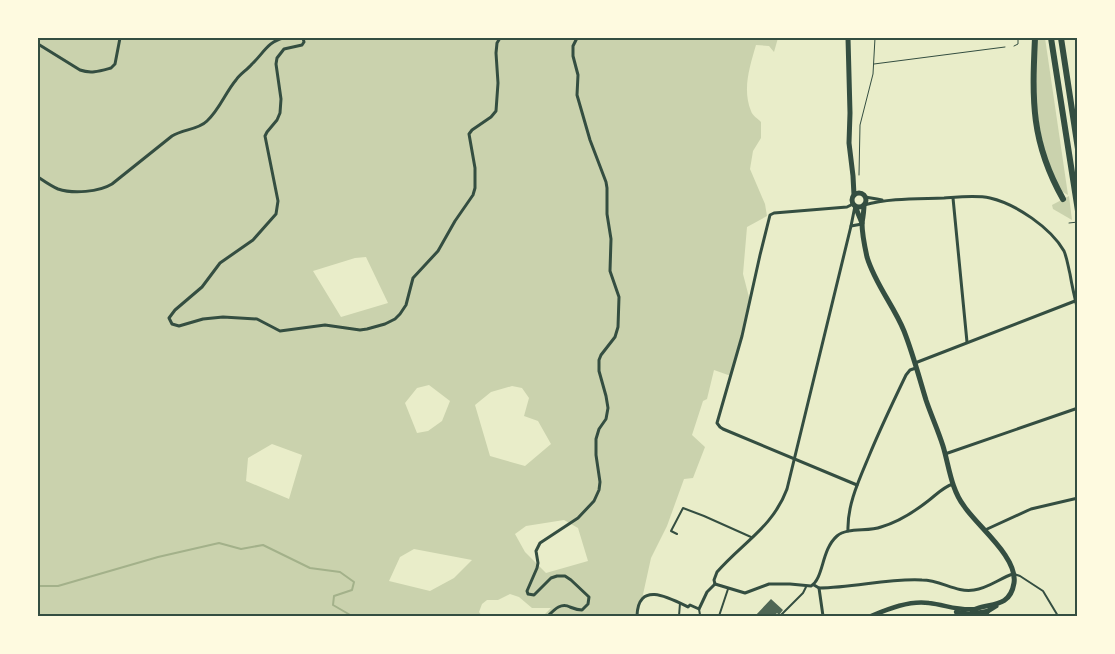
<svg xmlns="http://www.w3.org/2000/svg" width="1115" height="654" viewBox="0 0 1115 654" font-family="Literata,serif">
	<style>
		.green { fill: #cad2ad; fill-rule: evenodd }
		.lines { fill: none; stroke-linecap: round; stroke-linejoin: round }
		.stream { stroke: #a3b18a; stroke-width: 2 }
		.building { fill: #4f6655 }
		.path { stroke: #344e41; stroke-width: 1 }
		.service { stroke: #344e41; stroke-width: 2 }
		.minor { stroke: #344e41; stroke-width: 3 }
		.tertiary { stroke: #344e41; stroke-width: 4.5 }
		.secondary { stroke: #344e41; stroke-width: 5 }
		.motorway { stroke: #344e41; stroke-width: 6 }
		.neatline { fill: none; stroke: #344e41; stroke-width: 2 }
	</style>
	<rect width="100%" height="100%" fill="#e9edc9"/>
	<!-- green -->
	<g class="green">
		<path d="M38,38h740l-4,14 -5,-6 -13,-1c-6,21 -14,44 -5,66 1,4 7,8 10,11v16l-8,13 -3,18 15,35 2,12 -20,11 -4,47 7,27 -19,75 -17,-6 -7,29 -4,2 -11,34 13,12 -12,31 -9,1 -17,47 -16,32 -9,41 -3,6 -2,11h-94l8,-8h-19l-13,-11 -9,-3 -12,6h-11l-5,4 -3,8 3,4h-444zM366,257l22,46 -47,14 -28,-46 42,-13zM429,385l21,16 -8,20 -14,10 -11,2 -12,-30 12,-15zM512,386l10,2 7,10 -5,18 14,5 13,23 -26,22 -35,-10 -15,-51 16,-13zM272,444l30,11 -13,44 -43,-18 2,-23zM564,520l14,8 10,33 -42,12 -21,-21 -10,-18 11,-8zM414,549l58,11 -18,18 -24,13 -41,-10 11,-24z"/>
		<path d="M1037,38h8l23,157 -7,-4 -16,-37 -9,-46z"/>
		<path d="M1069,196l3,24 -19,-11 -1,-4z"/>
	</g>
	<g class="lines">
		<!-- stream -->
		<path class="stream" d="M38,586h20l100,-29 61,-14 22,6 22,-4 47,23 30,4 14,10 -2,8 -18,6 -1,9 19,11"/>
	</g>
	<!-- building -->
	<path class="building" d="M771,599l12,11 -4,5 -2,-2 -3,3h-19z"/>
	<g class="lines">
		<!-- path -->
		<g class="path">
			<path d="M1014,46l4,-2v-6"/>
			<path d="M874,64l131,-17"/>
			<path d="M859,175l1,-50 13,-51 2,-36"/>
			<path d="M1069,223l9,-1"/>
		</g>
		<!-- service -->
		<g class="service">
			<path d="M677,534l-6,-3 12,-23 21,8 47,21"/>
			<path d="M1014,574l6,2 23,15 15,25"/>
			<path d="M699,609l1,6 1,1"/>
			<path d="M679,616l1,-13"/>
			<path d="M717,616h2l9,-27"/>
			<path d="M780,616l23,-23 3,-6"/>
		</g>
		<!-- minor -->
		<g class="minor">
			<path d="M303,38l1,4 -2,3 -18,4 -7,9 -1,6 5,35 -1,14 -3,7 -10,12 -2,4 13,65 -2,13 -23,26 -33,23 -18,24 -27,23 -6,8 3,6 7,2 24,-7 20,-2 34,2 23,12 45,-6 35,5 7,-1 18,-5 10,-5 5,-5 6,-9 7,-27 25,-27 17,-30 18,-26 2,-7v-20l-6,-34 3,-4 19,-13 5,-6 2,-28 -2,-30 1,-10 3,-5"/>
			<path d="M38,44l42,26c11,4 20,1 31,-2l4,-4 5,-26"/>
			<path d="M38,177c6,4 13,9 20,12 15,5 41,3 54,-5l60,-48c11,-7 26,-6 35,-15 13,-12 18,-28 29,-41 4,-6 11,-10 16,-16 11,-10 16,-23 32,-26"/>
			<path d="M865,197l12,2 5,1"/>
			<path d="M953,198l14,144"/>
			<path d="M853,204l-6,3 -73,6 -4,2 -10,40 -18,81 -25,87 3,4 3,2 134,56"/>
			<path d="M864,205c26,-7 53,-6 80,-7 15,-1 32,-3 46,0 26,6 61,30 74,53 3,7 4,15 6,23 2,12 5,25 8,37"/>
			<path d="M851,226l11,-2"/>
			<path d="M915,363l160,-62"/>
			<path d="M945,454l133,-46"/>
			<path d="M985,530l46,-21 47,-11"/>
			<path d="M848,531c-1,-26 11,-51 21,-75 11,-27 24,-54 37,-81l4,-5 6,-2"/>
			<path d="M715,584l-1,-4 3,-8c25,-29 56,-45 70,-83l64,-263 4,-20"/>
			<path d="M715,584l30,9 24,-9h21l21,2c13,-8 10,-36 26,-50 10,-9 31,-4 44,-9 17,-5 33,-15 47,-26 8,-6 15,-14 25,-17"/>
			<path d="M814,585l5,3 4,28"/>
			<path d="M819,588c35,0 69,-10 103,-8 19,0 34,13 52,10 15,-2 26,-12 39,-16"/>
			<path d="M548,616c6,-6 13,-14 22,-9 5,2 7,3 12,3l6,-6 1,-7 -18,-17 -6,-4h-8l-6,2 -17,17 -6,-1 -1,-3 10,-23 1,-5 -2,-12 4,-8 38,-25 16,-17 5,-11 1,-8 -4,-27v-16l3,-10 7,-10 2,-11 -2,-12 -7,-25v-11l2,-5 14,-18 3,-10 1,-30 -9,-26 1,-32 -4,-25v-26l-1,-6 -16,-42 -13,-45 1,-20 -5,-19v-10l4,-8"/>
			<path d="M637,616c1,-35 31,-19 51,-9l2,-2 9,4 8,-17 8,-8"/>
		</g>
		<!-- tertiary -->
		<g class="tertiary">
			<path d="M956,612l15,2 17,-3"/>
			<path d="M871,616c17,-7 39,-16 58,-13 17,2 29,8 47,6"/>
		</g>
		<!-- secondary -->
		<g class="secondary">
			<path d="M848,38l2,75 -1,30 4,33 1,19"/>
			<circle cx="859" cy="200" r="7"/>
			<path d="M864,205c0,6 -1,12 -2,18 0,9 3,25 5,34 8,27 27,49 37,74 9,23 15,46 22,69 5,15 12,30 17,46 6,20 8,43 21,60 13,20 54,51 50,77 -5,32 -37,15 -44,33"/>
			<path d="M855,206l7,17"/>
			<path d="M984,616l4,-5 8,-5"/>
		</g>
		<!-- motorway -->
		<g class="motorway">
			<path d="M1035,38c-3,63 -4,104 28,161"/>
			<path d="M1051,38l27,173"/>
			<path d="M1061,38l17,111"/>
		</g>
	</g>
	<!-- border -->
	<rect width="1115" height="654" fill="none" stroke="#fefae0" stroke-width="78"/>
	<rect x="39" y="39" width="1037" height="576" class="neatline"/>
</svg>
